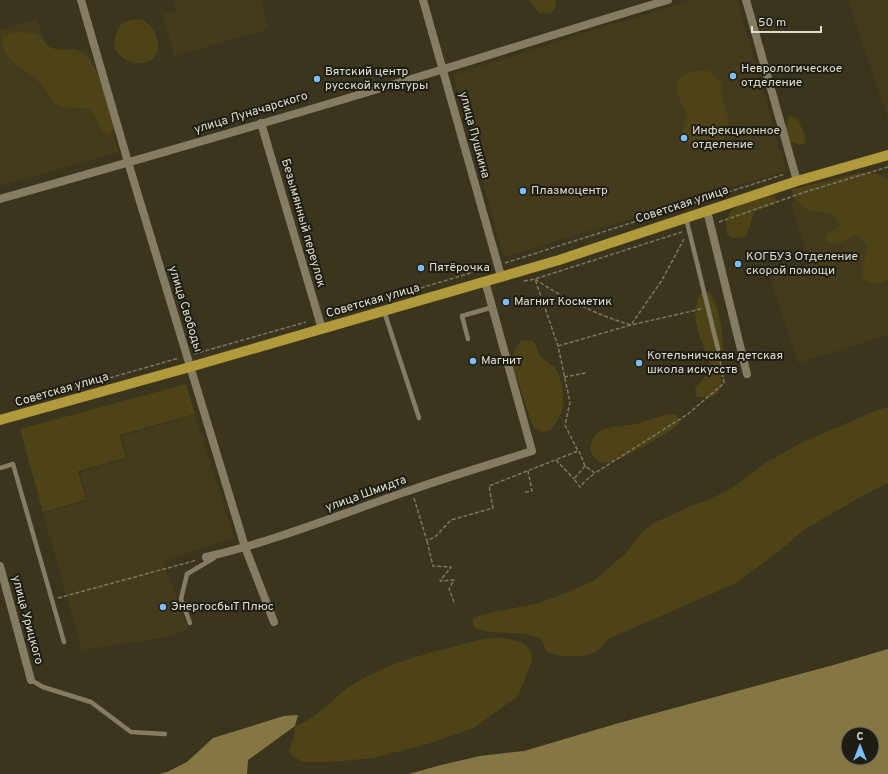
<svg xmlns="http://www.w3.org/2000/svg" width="888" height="774" viewBox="0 0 888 774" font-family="Overpass,sans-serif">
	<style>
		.built { fill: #433b1c }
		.green { fill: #4e4317 }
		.water { fill: #857743; fill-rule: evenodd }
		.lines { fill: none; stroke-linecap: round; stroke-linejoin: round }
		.path { stroke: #7c7763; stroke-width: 1.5; stroke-dasharray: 4 2; stroke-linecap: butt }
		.service { stroke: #847d64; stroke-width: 4.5 }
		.minor { stroke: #847d64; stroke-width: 8 }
		.primary { stroke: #b09a3c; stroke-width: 10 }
		.poi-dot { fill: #7abff8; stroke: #1f1d13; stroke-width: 1.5 }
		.labels { text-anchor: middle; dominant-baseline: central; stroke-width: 4; stroke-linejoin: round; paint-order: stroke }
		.poi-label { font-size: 12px; fill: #e0ddcf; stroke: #1f1d13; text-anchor: start }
		.street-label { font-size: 12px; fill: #e0ddcf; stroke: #1f1d13 }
	</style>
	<rect width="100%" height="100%" fill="#3b351e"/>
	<!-- built -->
	<g class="built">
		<path d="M173,0h88l8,29 -95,27 -11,-41 13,-4z"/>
		<path d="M692,0h45l49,171 -282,86 -51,-182 141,-45z"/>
		<path d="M848,0h40v118z"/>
		<path d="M37,19l12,41 39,-11 31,103 -119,34v-156z"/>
		<path d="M888,172v163l-90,28 -28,-86 40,-13 -19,-61z"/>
		<path d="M195,415l39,123 -71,23 25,68 -20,8 -86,13 -39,-137 44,-12 -7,-29 47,-13 -5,-23z"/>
	</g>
	<!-- green -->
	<g class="green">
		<path d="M529,0h26l1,7 -5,6 -11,1z"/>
		<path d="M142,19c10,8 15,13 16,25 2,33 -54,20 -42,-10 6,-15 11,-13 26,-15z"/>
		<path d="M18,32c8,1 18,-1 24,6 3,3 5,9 10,10 8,3 18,0 25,2 22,8 29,51 35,71l2,8 -5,6 -7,-3c-2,-5 -4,-10 -6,-14 -10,-20 -26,-3 -40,-14 -6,-5 -10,-14 -15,-20 -13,-15 -41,-22 -39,-48l8,-3z"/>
		<path d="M700,70l8,1 13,10c0,4 -1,8 0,12 4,19 20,46 -11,52 -11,2 -17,3 -26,-4 -2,-9 -1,-16 3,-25 -10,-24 -21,-40 13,-46z"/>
		<path d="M789,116l8,2 8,17v8l-4,2 -11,-3c-4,-8 -6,-18 -1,-26z"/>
		<path d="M859,173h17l12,7v99c-10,7 -18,6 -26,-3l5,-32 -13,-9c-11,6 -16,11 -28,7v-8l7,-3 6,-6c-7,-19 -21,-10 -35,-17 -4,-2 -8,-8 -11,-11l-1,-8c23,-4 45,-11 67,-16z"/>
		<path d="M770,196l5,2 1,3 -2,4 -19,6c-5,9 -4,18 -10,26l-12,1 -6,-4c-6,-29 22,-33 43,-38z"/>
		<path d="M710,292c10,18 13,38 13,59 0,7 -3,13 -3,19 0,7 3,15 -1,21 -5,8 -15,7 -23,5l-1,-7c4,-6 12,-13 14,-20 2,-6 -1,-13 -4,-18 -6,-18 -17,-42 -3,-58z"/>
		<path d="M531,340c6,3 5,10 9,15 4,7 14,9 18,17 4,9 6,24 5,34 0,5 -3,9 -5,14 -7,12 -13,15 -25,7l-21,-63c0,-10 3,-15 9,-23z"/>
		<path d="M186,384l9,30 -75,21 6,23 -48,13 8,29 -43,12 -23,-83z"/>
		<path d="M888,407v76l-17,8 -66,38 -32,27 -39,28 -126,55c-4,4 -8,11 -13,13 -12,7 -39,5 -49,-1 -2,-5 -3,-11 -8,-14 -2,-1 -6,-1 -9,-2 -19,-5 -38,1 -56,-8v-8l7,-4 59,-12 27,-10 29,-13 30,-26 16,-21 13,-10 39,-18 16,-5 21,-11 39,-28 32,-18 76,-33z"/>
		<path d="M668,414l8,1 4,8c-9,9 -64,41 -75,40 -19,-2 -18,-26 -3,-33 11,-4 23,-4 34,-6 11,-3 21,-7 32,-10z"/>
		<path d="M498,637l23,5 6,4 4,7 1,8 -14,35 -44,32 -50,17 -52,13 -39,4h-30l-11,-6 -3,-6 4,-9 2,-15c20,-6 37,-27 54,-39 31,-20 60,-29 96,-38 18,-5 35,-10 53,-12z"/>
	</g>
	<!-- water -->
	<g class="water">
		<path d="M888,649v125h-479l32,-9 39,-9 44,-5 95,-28 211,-57zM848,734h24v24h-24z"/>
		<path d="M298,715l-3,11 -47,34 -1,14h-88l8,-2 20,-10 26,-24 71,-22z"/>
	</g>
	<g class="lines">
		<!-- path -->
		<g class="path">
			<path d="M719,222l86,-30 83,-25"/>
			<path d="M505,263l280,-89"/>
			<path d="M524,281l11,-2 147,-47"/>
			<path d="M329,316l161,-49"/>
			<path d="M558,346l73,-21 70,-16"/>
			<path d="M194,354l112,-32"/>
			<path d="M564,377l22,-4"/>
			<path d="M29,401l150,-43"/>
			<path d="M579,451l6,15 10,7 93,-59 36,-31 -5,-28"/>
			<path d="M556,460l18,19"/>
			<path d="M585,466l-11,13 6,8 5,-6 10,-8"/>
			<path d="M525,492l7,-1 -4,-20"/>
			<path d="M414,498l13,43 9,-5 15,-16 42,-12 -4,-22 89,-35 -13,-26 5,-23 -12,-56 -23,-67c29,20 62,36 96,46l31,-45 22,-41"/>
			<path d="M427,541l6,25 18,1 -11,14 14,-1 -5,9 5,13"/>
			<path d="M58,598l139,-38"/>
		</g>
		<!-- service -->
		<g class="service">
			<path d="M686,218l32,131"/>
			<path d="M384,311l35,107"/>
			<path d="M468,339l-6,-23 31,-9"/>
			<path d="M0,468l13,-4 51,178"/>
			<path d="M190,623l-9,-24 6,-25 27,-16"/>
			<path d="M31,680l12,7 48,15 40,30 34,2"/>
		</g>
		<!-- minor -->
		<g class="minor">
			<path d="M81,0l47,162 117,385 29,75"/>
			<path d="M423,0l78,276"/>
			<path d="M746,0l51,181"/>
			<path d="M261,123l61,206"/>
			<path d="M0,199c148,-42 297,-85 444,-130 75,-23 149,-47 224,-69"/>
			<path d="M707,211l40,163"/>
			<path d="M206,557c70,-16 137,-44 205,-67 40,-14 81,-26 121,-39l-47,-170"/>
			<path d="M0,566l31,114"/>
		</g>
		<!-- primary -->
		<path class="primary" d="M0,420l190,-53 369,-107 238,-79 91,-26"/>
	</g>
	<!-- markers -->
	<g class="poi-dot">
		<circle cx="733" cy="76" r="4"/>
		<circle cx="317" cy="79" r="4"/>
		<circle cx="684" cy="138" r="4"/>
		<circle cx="523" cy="191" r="4"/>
		<circle cx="738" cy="264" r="4"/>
		<circle cx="421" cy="268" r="4"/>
		<circle cx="506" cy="302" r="4"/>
		<circle cx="473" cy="361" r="4"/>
		<circle cx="639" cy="363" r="4"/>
		<circle cx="163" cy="607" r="4"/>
	</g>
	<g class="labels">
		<!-- poi labels -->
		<g class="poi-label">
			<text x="741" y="69">Неврологическое<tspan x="741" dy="14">отделение</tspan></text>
			<text x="325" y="72">Вятский центр<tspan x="325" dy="14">русской культуры</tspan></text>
			<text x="692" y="131">Инфекционное<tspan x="692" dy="14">отделение</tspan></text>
			<text x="531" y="191">Плазмоцентр</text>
			<text x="746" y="257">КОГБУЗ Отделение<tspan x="746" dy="14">скорой помощи</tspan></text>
			<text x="429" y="268">Пятёрочка</text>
			<text x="514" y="302">Магнит Косметик</text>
			<text x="647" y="356">Котельничская детская<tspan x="647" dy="14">школа искусств</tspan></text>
			<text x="481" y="361">Магнит</text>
			<text x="171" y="607">ЭнергосбыТ Плюс</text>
		</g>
		<!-- street labels -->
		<g class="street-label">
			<text transform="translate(251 113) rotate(-17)">улица Луначарского</text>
			<text transform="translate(474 135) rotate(75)">улица Пушкина</text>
			<text transform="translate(682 205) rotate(-18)">Советская улица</text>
			<text transform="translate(303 223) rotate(74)">Безымянный переулок</text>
			<text transform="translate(373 301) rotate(-16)">Советская улица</text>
			<text transform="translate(185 309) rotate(73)">улица Свободы</text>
			<text transform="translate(62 390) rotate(-16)">Советская улица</text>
			<text transform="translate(366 494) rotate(-20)">улица Шмидта</text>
			<text transform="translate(27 620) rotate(75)">улица Урицкого</text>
		</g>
	</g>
	<!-- north arrow -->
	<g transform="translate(860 746)"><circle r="19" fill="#1f1d13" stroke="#6c6a5e"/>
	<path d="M0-3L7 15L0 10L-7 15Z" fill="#7abff8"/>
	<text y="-6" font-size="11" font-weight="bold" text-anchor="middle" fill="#e0ddcf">С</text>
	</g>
	<!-- scale -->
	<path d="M752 26v6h69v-6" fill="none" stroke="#e0ddcf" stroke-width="2"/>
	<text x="758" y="26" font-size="12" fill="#e0ddcf" stroke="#1f1d13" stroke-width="3" paint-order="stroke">50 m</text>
</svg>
